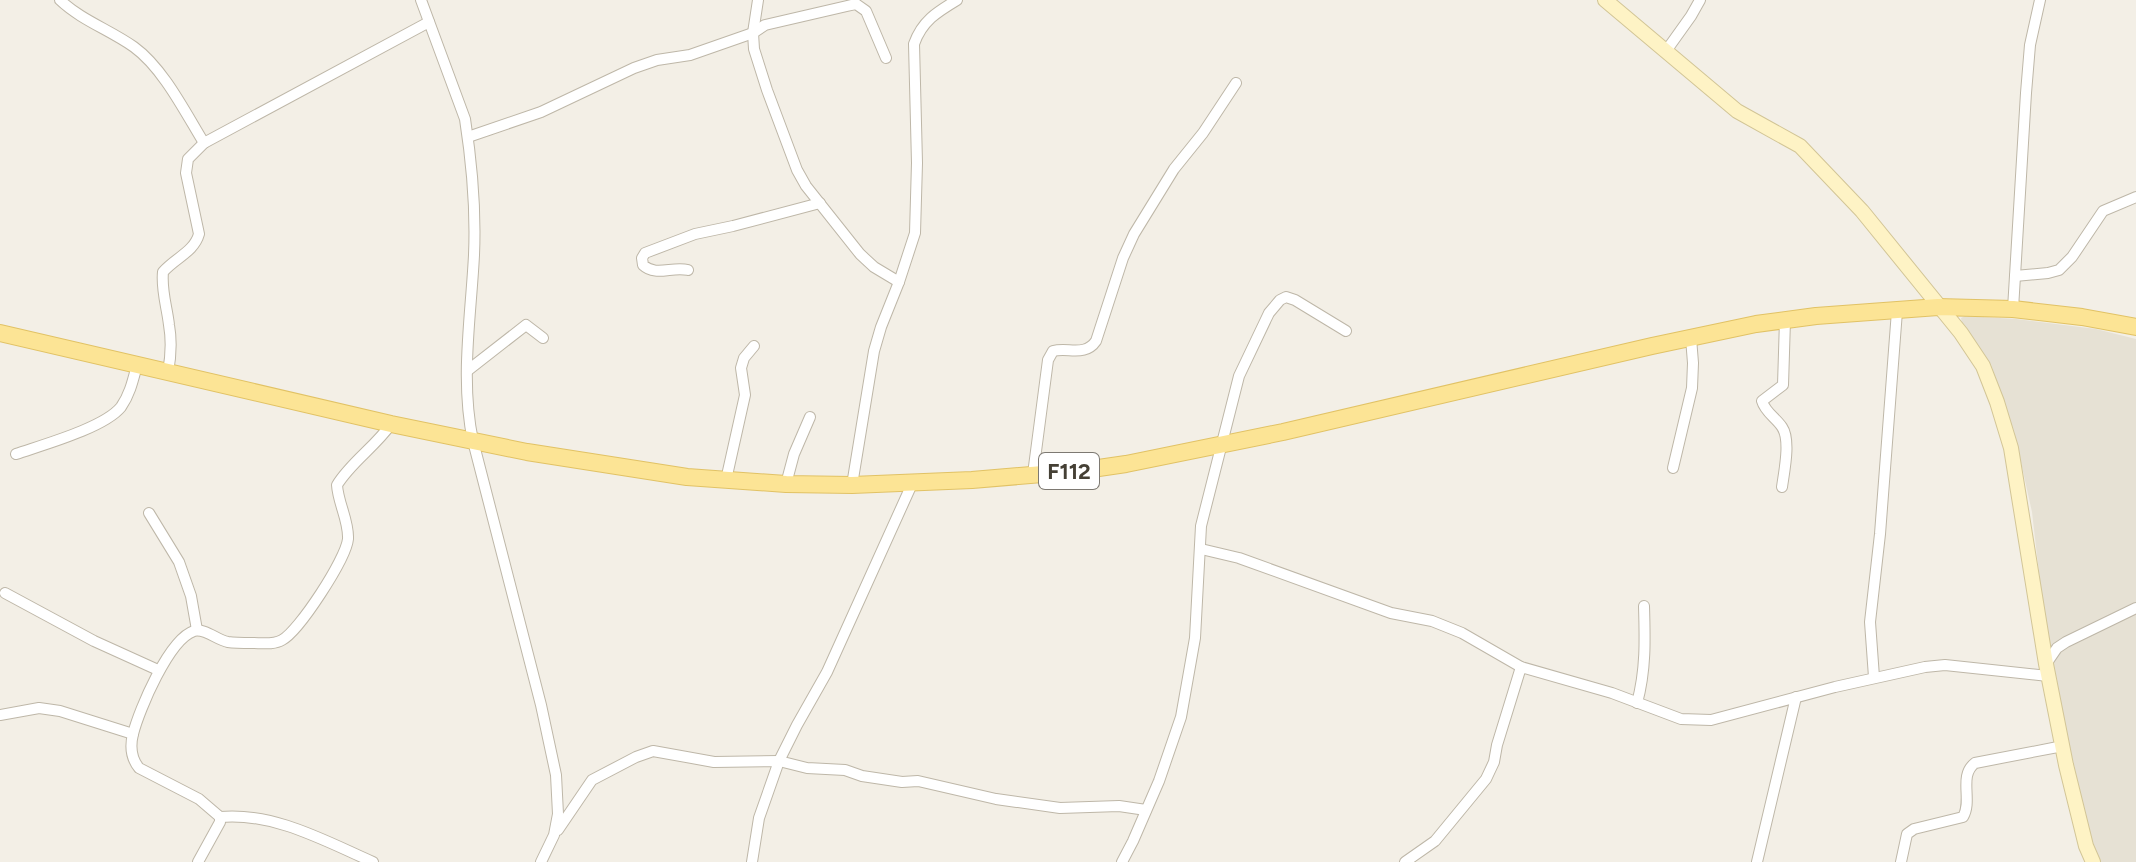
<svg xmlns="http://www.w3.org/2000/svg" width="2136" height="862" viewBox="0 0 2136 862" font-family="Figtree,sans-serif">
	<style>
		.residential { fill: #e6e1d4 }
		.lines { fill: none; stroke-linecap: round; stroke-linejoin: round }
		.minor-casing { stroke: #beb7a8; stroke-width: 12 }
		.secondary-casing { stroke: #d2c596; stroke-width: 16 }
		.primary-casing { stroke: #e1c265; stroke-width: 18 }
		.minor { stroke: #fff; stroke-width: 10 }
		.secondary { stroke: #fef3c5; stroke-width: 14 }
		.primary { stroke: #fce495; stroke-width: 16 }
		.labels { text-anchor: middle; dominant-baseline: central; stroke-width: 8; stroke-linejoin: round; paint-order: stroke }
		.shield { fill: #fff; stroke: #7d7972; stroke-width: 2 }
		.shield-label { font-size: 22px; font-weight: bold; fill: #454035 }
	</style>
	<rect width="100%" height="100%" fill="#f3efe6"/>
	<!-- residential -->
	<path class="residential" d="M1965,316l51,3 80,10 40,10v523h-36l-8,-18 -44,-193 -16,-139 -18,-81 -23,-67 -29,-41 -1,-5z"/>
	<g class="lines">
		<!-- minor casing -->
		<g class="minor-casing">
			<g id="minor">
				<path d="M60,0c21,20 50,30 74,47 29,21 51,65 70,96"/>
				<path d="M421,0l44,119c7,45 11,90 9,136 -3,61 -14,125 -1,186l68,264 15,70 2,39 -4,21 -13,27"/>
				<path d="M758,0l-5,33 1,16 13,41 30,80 9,16 54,68 14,13 25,15"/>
				<path d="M1666,51l25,-35 9,-16"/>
				<path d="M468,137l73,-25 93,-44 23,-8 33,-5 63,-22 12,-8 82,-19 9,-2 10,7 20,47"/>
				<path d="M688,270c-16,-4 -32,7 -45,-5l-1,-7 3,-5 50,-19 38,-8 87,-23"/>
				<path d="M2015,276l33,-3 11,-3 13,-13 31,-46 33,-14"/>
				<path d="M2013,309l13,-216 4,-48 10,-45"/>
				<path d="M467,371l59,-46 17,13"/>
				<path d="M168,372c3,-16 4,-30 1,-47 -2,-18 -8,-35 -6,-53 12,-14 31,-20 36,-38l-13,-61 2,-14 16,-16 225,-121"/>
				<path d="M16,454c26,-9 88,-26 105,-47 9,-13 12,-27 16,-42"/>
				<path d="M1673,468l19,-80 1,-25 -2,-25"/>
				<path d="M1033,474l15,-114 5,-9c15,-4 32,6 43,-10l27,-83 11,-24 40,-65 29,-36 33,-50"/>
				<path d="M726,480l19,-85 -4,-27 3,-10 10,-12"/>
				<path d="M786,484l8,-30 16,-37"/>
				<path d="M852,485l22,-134 7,-24 18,-45 16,-49 2,-70 -3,-119c8,-23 23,-32 43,-44"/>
				<path d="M1782,487c2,-15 9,-47 0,-60 -6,-9 -17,-15 -20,-26l21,-16 2,-65"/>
				<path d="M149,513l30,49 12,34 6,34"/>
				<path d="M1201,549l38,9 152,55 41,8 30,12 59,34 91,26 69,26 30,1 124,-33 90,-20 20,-2 103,11"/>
				<path d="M5,593l89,48 64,29"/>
				<path d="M2046,664l11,-16 9,-6 70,-34"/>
				<path d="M1874,677l-4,-55 10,-88 17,-223"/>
				<path d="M1637,703c9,-33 8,-64 7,-97"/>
				<path d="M0,715l39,-7 21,3 73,23"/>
				<path d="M558,830l34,-50 44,-23 17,-6 61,11 65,-1 28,7 38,2 17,6 40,6 16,-1 78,18 64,9 59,-2 27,4"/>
				<path d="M198,862l22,-40v-5"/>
				<path d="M373,862c-48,-21 -99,-50 -153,-45l-21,-18 -60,-31c-8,-10 -9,-22 -6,-34 6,-24 36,-95 61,-103 11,-3 23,9 34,11 7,1 16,1 24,1 9,0 22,2 30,-3 17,-9 64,-81 66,-101 1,-18 -10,-36 -11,-54 14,-23 38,-38 54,-61"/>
				<path d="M752,862l7,-44 20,-57 18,-36 30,-53 85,-188"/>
				<path d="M1122,862l11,-21 26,-60 22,-64 14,-79 6,-112 38,-150 30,-63 11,-13 6,-3 9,3 51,31"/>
				<path d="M1405,862l30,-21 51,-62 8,-17 3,-17 24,-78"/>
				<path d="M1757,862l39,-165"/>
				<path d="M1901,862l6,-28 7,-5 49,-12c10,-17 -5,-41 12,-54l88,-17"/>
			</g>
		</g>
		<!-- secondary casing -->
		<g class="secondary-casing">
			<path id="secondary" d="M1605,0l132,111 63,35 62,65 99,122 22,33 14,36 14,46 35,216 20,101 20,81 7,16"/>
		</g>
		<!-- primary casing -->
		<g class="primary-casing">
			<path id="primary" d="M0,333l391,91 136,28 160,25 99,7 66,1 120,-5 106,-9 48,-7 157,-32 369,-86 104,-22 60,-8 122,-9 75,2 69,8 54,10"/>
		</g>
		<!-- minor -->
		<use href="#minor" class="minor"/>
		<!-- secondary -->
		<use href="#secondary" class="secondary"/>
		<!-- primary -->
		<use href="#primary" class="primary"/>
	</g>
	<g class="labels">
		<!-- shield labels -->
		<rect class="shield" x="1039" y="453" width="60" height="36" rx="6"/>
		<g class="shield-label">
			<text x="1069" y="471">F112</text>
		</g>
	</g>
</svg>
